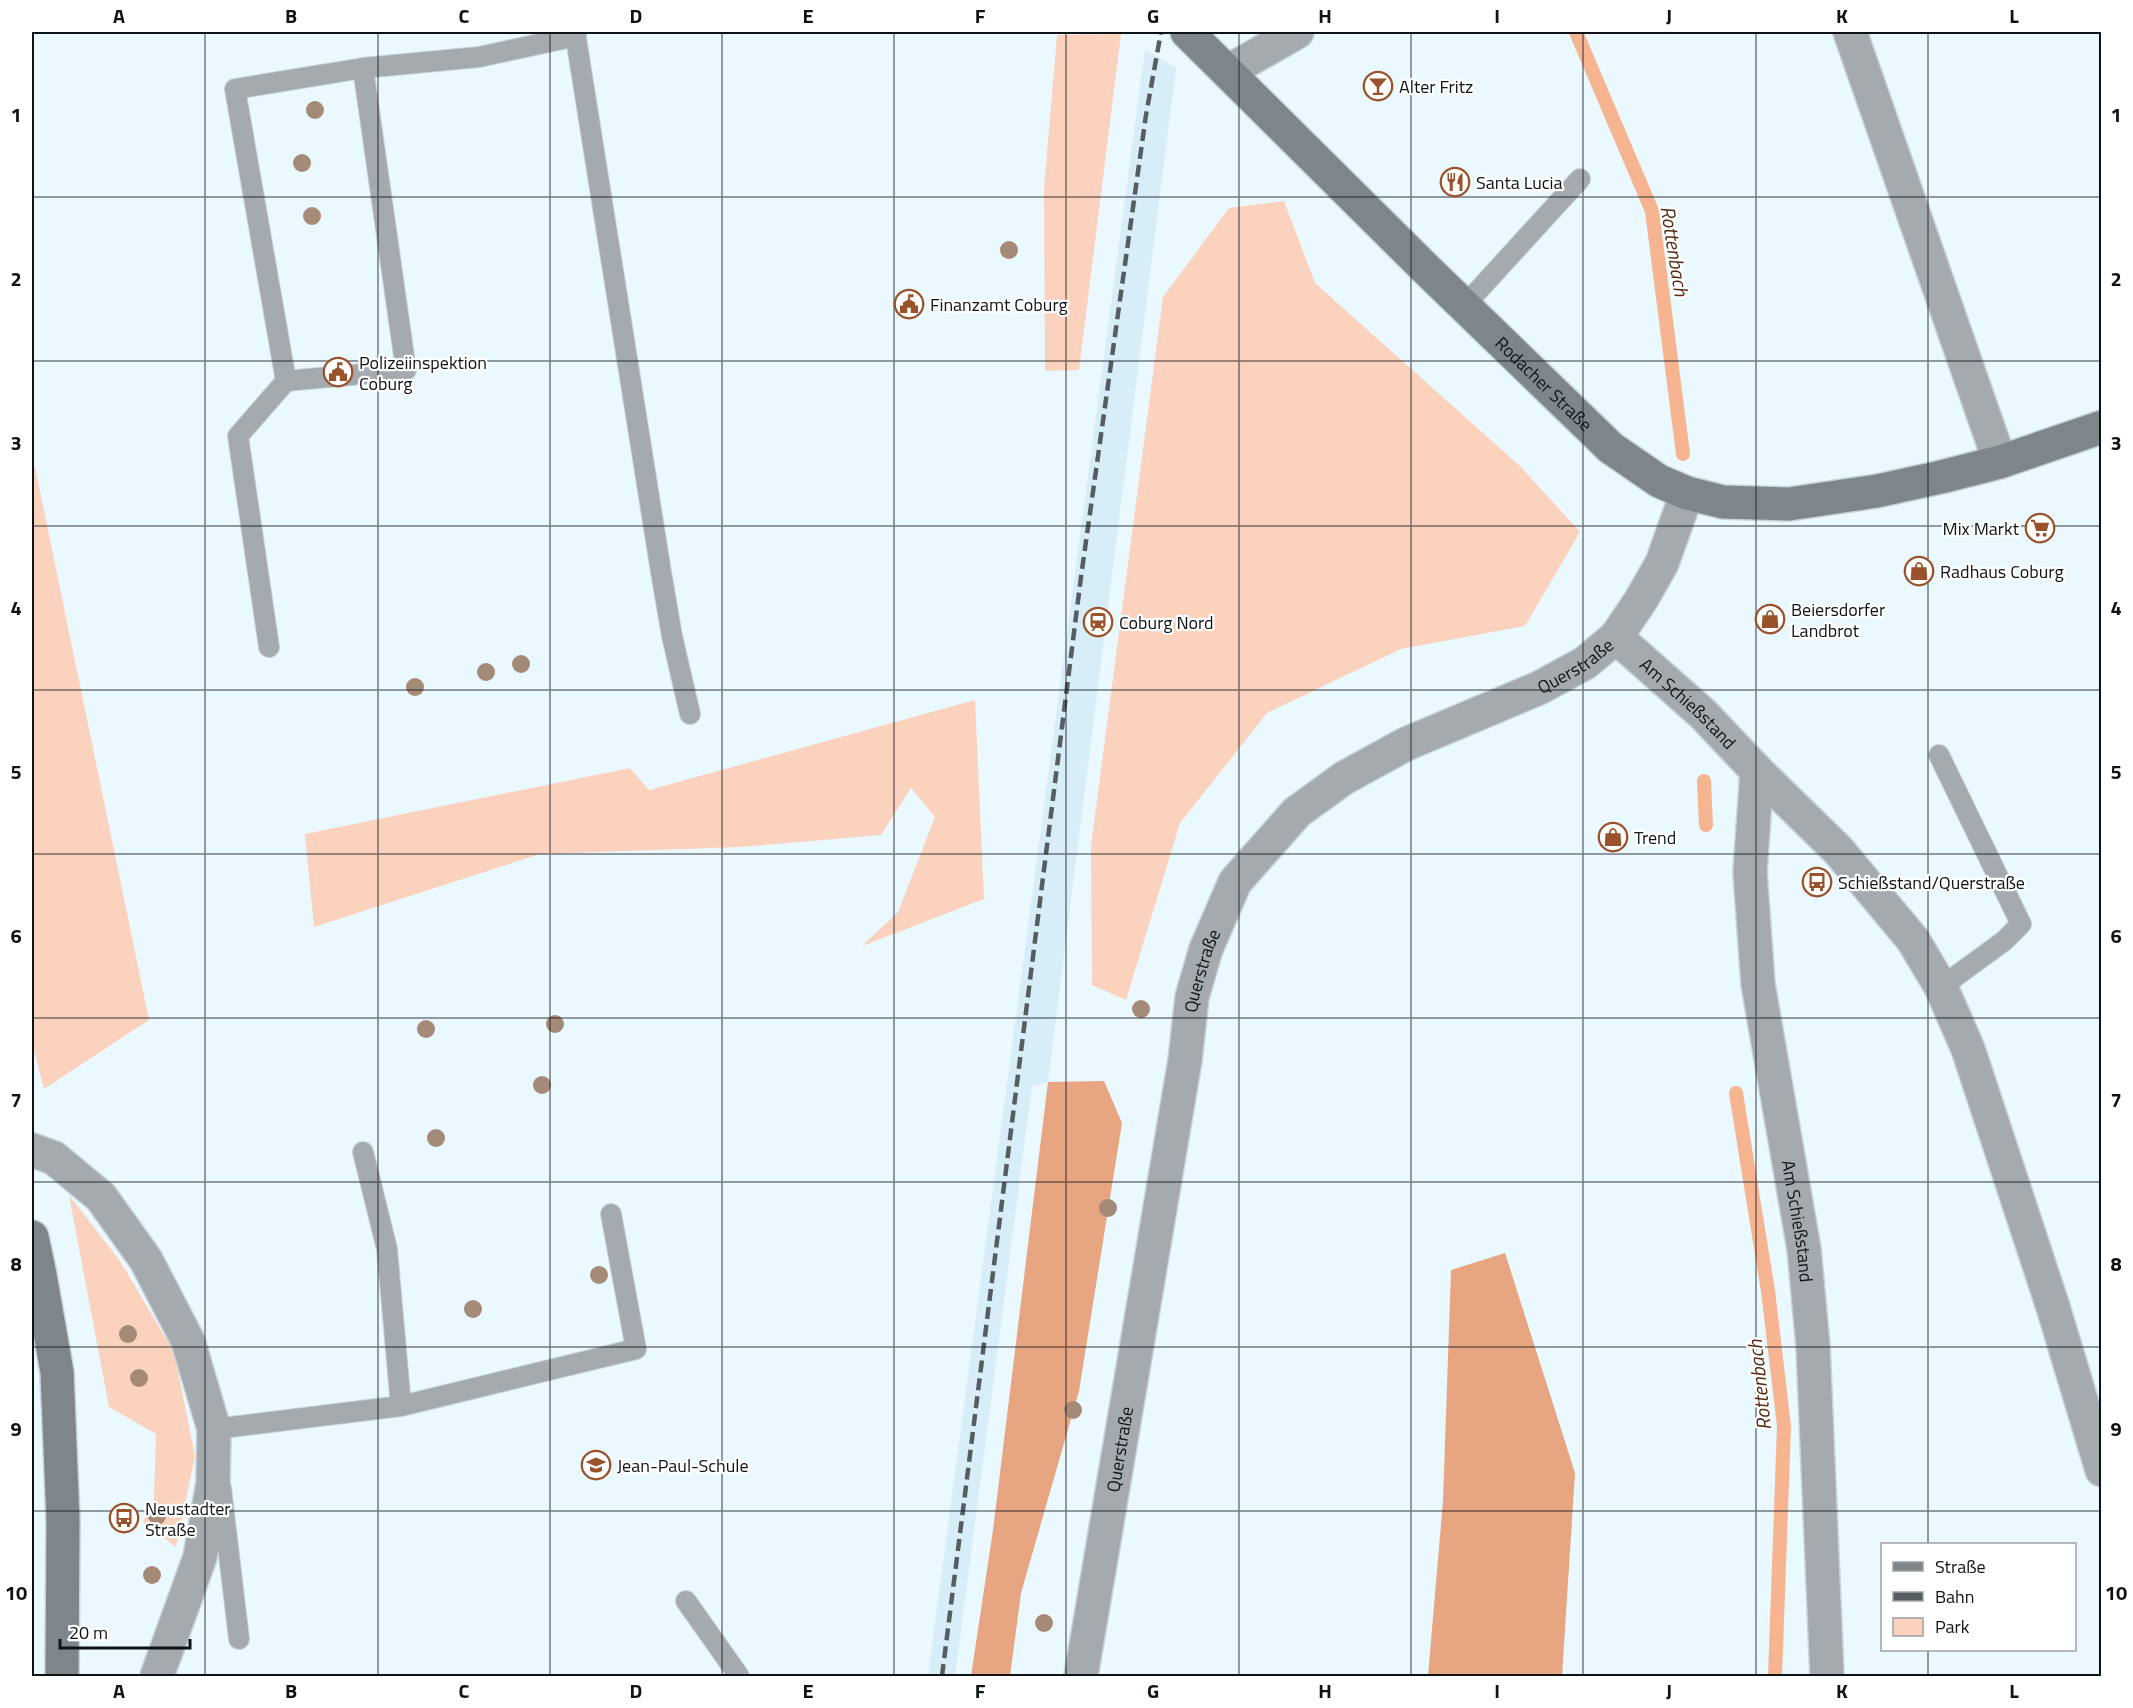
<svg xmlns="http://www.w3.org/2000/svg" width="2133" height="1708" viewBox="0 0 2133 1708" font-family="'Titillium Web',sans-serif">
	<style>
		.built { fill: #d7edf8 }
		.green { fill: #fbd2bd }
		.forest { fill: #e8a582 }
		.lines { fill: none; stroke-linecap: round; stroke-linejoin: round }
		.stream { stroke: #f7b491; stroke-width: 14 }
		.lane-casing { stroke: #c7d3da; stroke-width: 22 }
		.street-casing { stroke: #c7d3da; stroke-width: 36 }
		.secondary-casing { stroke: #c7d3da; stroke-width: 36 }
		.lane { stroke: #a4aaad; stroke-width: 20 }
		.street { stroke: #a4aaad; stroke-width: 33 }
		.secondary { stroke: #7e868b; stroke-width: 33 }
		.rail { stroke: #565d61; stroke-width: 4.5; stroke-dasharray: 12 6; stroke-linecap: butt }
		.tree { fill: #a58a77 }
		.grid { fill: none; stroke: #0f1316; stroke-width: 1.5; stroke-opacity: 0.55 }
		.labels { text-anchor: middle; dominant-baseline: central; stroke-width: 4.5; stroke-linejoin: round; paint-order: stroke }
		.poi-label { font-size: 18px; fill: #0f1316; stroke: #fff; text-anchor: start }
		.street-label { font-size: 18px; fill: #0f1316; stroke: #fff }
		.water-label { font-size: 20px; font-style: italic; fill: #562b12; stroke: #fff }
		.neatline { fill: none; stroke: #0f1316; stroke-width: 2 }
		.grid-label { font-size: 20px; text-anchor: middle; font-weight: bold; fill: #0f1316 }
	</style>
	<rect width="100%" height="100%" fill="#eaf8ff"/>
	<!-- built -->
	<path class="built" d="M1145,49l31,19 -128,1014 -16,4 -77,590h-27z"/>
	<!-- green -->
	<g class="green">
		<path d="M1121,34l-42,336 -34,1 -1,-182 13,-154z"/>
		<path d="M1284,201l31,82 205,183 60,66 -55,94 -124,23 -134,64 -87,110 -54,177 -34,-15 -1,-139 72,-549 66,-89z"/>
		<path d="M35,467l114,553 -105,69 -12,-47v-574z"/>
		<path d="M975,700l9,199 -122,47 36,-34 37,-95 -24,-29 -30,47 -141,12 -200,7 -226,73 -9,-93 325,-66 19,22z"/>
		<path d="M69,1195l51,66 54,91 21,104 -19,91 -33,-25 11,-22 2,-66 -47,-27z"/>
	</g>
	<!-- forest -->
	<g class="forest">
		<path d="M1104,1081l18,42 -43,268 -58,202 -11,83h-39l22,-146 55,-448z"/>
		<path d="M1505,1253l70,220 -13,203h-134l15,-175 8,-231z"/>
	</g>
	<g class="lines">
		<!-- stream -->
		<g class="stream">
			<path d="M1576,32l76,179 31,243"/>
			<path d="M1704,781l2,44"/>
			<path d="M1736,1093l32,198 16,135 -9,250"/>
		</g>
		<!-- lane casing -->
		<g class="lane-casing">
			<g id="lane">
				<path d="M575,32l86,540 11,64 18,78"/>
				<path d="M1464,306l116,-127"/>
				<path d="M286,381l120,-11 -43,-302"/>
				<path d="M269,647l-31,-211 48,-55 -51,-292 128,-21 116,-11 97,-21"/>
				<path d="M1939,755l82,169 -17,17 -63,46"/>
				<path d="M363,1152l24,97 14,157"/>
				<path d="M216,1438l-2,-9 187,-23 235,-57 -25,-135"/>
				<path d="M221,1488l18,151"/>
				<path d="M686,1601l53,75"/>
			</g>
		</g>
		<!-- street casing -->
		<g class="street-casing">
			<g id="street">
				<path d="M1850,32l150,430"/>
				<path d="M1229,71l68,-39"/>
				<path id="s1" d="M1616,637l87,77 54,57 81,79 75,90 28,47 27,62 85,258 49,163"/>
				<path id="s2" d="M1757,771l-7,101 8,112 46,265 9,97 14,330"/>
				<path d="M32,1150l22,8 47,39 45,63 42,81 26,88 -1,54 -13,74 -43,119"/>
				<path id="s3" d="M1081,1676l104,-616 7,-63 14,-48 29,-67 62,-70 47,-34 62,-34 133,-56 46,-25 31,-26 25,-37 21,-37 25,-70"/>
			</g>
		</g>
		<!-- secondary casing -->
		<g class="secondary-casing">
			<g id="secondary">
				<path id="s4" d="M1187,32l240,238 184,178 48,33 28,12 36,9 66,2 88,-13 64,-14 59,-15 102,-35"/>
				<path d="M32,1237l8,38 17,97 6,148 -1,156"/>
			</g>
		</g>
		<!-- lane -->
		<use href="#lane" class="lane"/>
		<!-- street -->
		<use href="#street" class="street"/>
		<!-- secondary -->
		<use href="#secondary" class="secondary"/>
		<!-- rail -->
		<path class="rail" d="M942,1676l139,-1099 65,-462 15,-83"/>
	</g>
	<!-- trees -->
	<g class="tree">
		<circle cx="315" cy="110" r="9"/>
		<circle cx="302" cy="163" r="9"/>
		<circle cx="312" cy="216" r="9"/>
		<circle cx="1009" cy="250" r="9"/>
		<circle cx="521" cy="664" r="9"/>
		<circle cx="486" cy="672" r="9"/>
		<circle cx="415" cy="687" r="9"/>
		<circle cx="1141" cy="1009" r="9"/>
		<circle cx="555" cy="1024" r="9"/>
		<circle cx="426" cy="1029" r="9"/>
		<circle cx="542" cy="1085" r="9"/>
		<circle cx="436" cy="1138" r="9"/>
		<circle cx="1108" cy="1208" r="9"/>
		<circle cx="599" cy="1275" r="9"/>
		<circle cx="473" cy="1309" r="9"/>
		<circle cx="128" cy="1334" r="9"/>
		<circle cx="139" cy="1378" r="9"/>
		<circle cx="1073" cy="1410" r="9"/>
		<circle cx="157" cy="1516" r="9"/>
		<circle cx="152" cy="1575" r="9"/>
		<circle cx="1044" cy="1623" r="9"/>
	</g>
	<!-- grid -->
	<path class="grid" d="M205,32v1644M378,32v1644M550,32v1644M722,32v1644M894,32v1644M1066,32v1644M1239,32v1644M1411,32v1644M1583,32v1644M1756,32v1644M1928,32v1512M32,197h2070M32,361h2070M32,526h2070M32,690h2070M32,854h2070M32,1018h2070M32,1182h2070M32,1347h2070M32,1511h2070M1928,1650v26"/>
	<!-- icons -->
	<defs>
		<g id="bar-ring" transform="scale(1.5)"><circle r="9.5" fill="#fff" stroke="#99522a" stroke-width="1.5"/><path d="M-6-5H6L.8 .8V4.5H3.5V6h-7V4.5H-.8V.8Z" fill="#99522a"/></g>
		<g id="restaurant-ring" transform="scale(1.5)"><circle r="9.5" fill="#fff" stroke="#99522a" stroke-width="1.5"/><path d="M-5-6h1v4h1v-4h1v4h1v-4h1v5L-1.5 .5V6h-2V.5L-5-1ZM5-6V6H3V1.5H1.5Q1.5-4 5-6Z" fill="#99522a"/></g>
		<g id="civic-ring" transform="scale(1.5)"><circle r="9.5" fill="#fff" stroke="#99522a" stroke-width="1.5"/><path d="M-.6-6.5H3V-4.5H.6V-3L4-1V1h2V6H-6V1h2V-1L-.6-3ZM-1.2 2.5V6h2.4V2.5Z" fill="#99522a"/></g>
		<g id="supermarket-ring" transform="scale(1.5)"><circle r="9.5" fill="#fff" stroke="#99522a" stroke-width="1.5"/><path d="M-6-5.5h2.5l.6 2H6L4.5 2H-2.5L-4.4-4H-6ZM-1.5 3.2a1.3 1.3 0 1 0 .1 0ZM3 3.2a1.3 1.3 0 1 0 .1 0Z" fill="#99522a"/></g>
		<g id="shop-ring" transform="scale(1.5)"><circle r="9.5" fill="#fff" stroke="#99522a" stroke-width="1.5"/><path d="M-5-2.5h2.3a2.7 3.5 0 0 1 5.4 0H5L5.5 6h-11ZM-1.5-2.5h3a1.5 2.3 0 0 0-3 0Z" fill="#99522a"/></g>
		<g id="station-ring" transform="scale(1.5)"><circle r="9.5" fill="#fff" stroke="#99522a" stroke-width="1.5"/><path d="M-3-6H3Q5-6 5-4V2Q5 4 3 4L4.5 6H3L1.5 4h-3L-3 6H-4.5L-3 4Q-5 4-5 2V-4Q-5-6-3-6ZM-3.5-4v3h7v-3ZM-3.5 1v1.5H-2V1ZM2 1v1.5H3.5V1Z" fill="#99522a"/></g>
		<g id="bus-ring" transform="scale(1.5)"><circle r="9.5" fill="#fff" stroke="#99522a" stroke-width="1.5"/><path d="M-5-6H5V4H4V6H2V4H-2V6H-4V4H-5ZM-3.5-4V0h7V-4ZM-3.5 1.2v1.5H-2V1.2ZM2 1.2v1.5H3.5V1.2Z" fill="#99522a"/></g>
		<g id="school-ring" transform="scale(1.5)"><circle r="9.5" fill="#fff" stroke="#99522a" stroke-width="1.5"/><path d="M0-5L7-2L0 1L-7-2ZM-4 1L0 2.5L4 1V4Q0 6-4 4Z" fill="#99522a"/></g>
	</defs>
	<g fill-rule="evenodd">
		<use href="#bar-ring" x="1378" y="86"/>
		<use href="#restaurant-ring" x="1455" y="182"/>
		<use href="#civic-ring" x="909" y="304"/>
		<use href="#civic-ring" x="338" y="372"/>
		<use href="#supermarket-ring" x="2040" y="528"/>
		<use href="#shop-ring" x="1919" y="571"/>
		<use href="#shop-ring" x="1770" y="619"/>
		<use href="#station-ring" x="1098" y="622"/>
		<use href="#shop-ring" x="1613" y="837"/>
		<use href="#bus-ring" x="1817" y="882"/>
		<use href="#school-ring" x="596" y="1465"/>
		<use href="#bus-ring" x="124" y="1518"/>
	</g>
	<g class="labels">
		<!-- poi labels -->
		<g class="poi-label">
			<text x="1399" y="86">Alter Fritz</text>
			<text x="1476" y="182">Santa Lucia</text>
			<text x="930" y="304">Finanzamt Coburg</text>
			<text x="359" y="362">Polizeiinspektion<tspan x="359" dy="21">Coburg</tspan></text>
			<text x="2019" y="528" text-anchor="end">Mix Markt</text>
			<text x="1940" y="571">Radhaus Coburg</text>
			<text x="1791" y="609">Beiersdorfer<tspan x="1791" dy="21">Landbrot</tspan></text>
			<text x="1119" y="622">Coburg Nord</text>
			<text x="1634" y="837">Trend</text>
			<text x="1838" y="882">Schießstand/Querstraße</text>
			<text x="617" y="1465">Jean-Paul-Schule</text>
			<text x="145" y="1508">Neustadter<tspan x="145" dy="21">Straße</tspan></text>
		</g>
		<!-- street labels -->
		<g class="street-label">
			<text stroke="none"><textPath href="#s4" startOffset="501">Rodacher Straße</textPath></text>
			<text stroke="none"><textPath href="#s3" startOffset="1220">Querstraße</textPath></text>
			<text stroke="none"><textPath href="#s1" startOffset="98">Am Schießstand</textPath></text>
			<text stroke="none"><textPath href="#s3" startOffset="716">Querstraße</textPath></text>
			<text stroke="none"><textPath href="#s2" startOffset="454">Am Schießstand</textPath></text>
			<text stroke="none"><textPath href="#s3" startOffset="230">Querstraße</textPath></text>
		</g>
		<!-- water labels -->
		<g class="water-label">
			<text transform="translate(1675 251) rotate(81)">Rottenbach</text>
			<text transform="translate(1759 1385) rotate(-96)">Rottenbach</text>
		</g>
	</g>
	<!-- border -->
	<rect width="2133" height="1708" fill="none" stroke="#ffffff" stroke-width="66"/>
	<!-- legend -->
	<rect x="1881" y="1543" width="195" height="108" fill="#ffffff" stroke="#9fa1a2" stroke-width="1.5"/>
	<rect x="1893" y="1562" width="30" height="9" fill="#7e868b" stroke="#9fa1a2" stroke-width="1.5"/>
	<text x="1935" y="1573" font-size="18" fill="#0f1316">Straße</text>
	<rect x="1893" y="1592" width="30" height="9" fill="#565d61" stroke="#9fa1a2" stroke-width="1.5"/>
	<text x="1935" y="1603" font-size="18" fill="#0f1316">Bahn</text>
	<rect x="1893" y="1618" width="30" height="18" fill="#fbd2bd" stroke="#9fa1a2" stroke-width="1.5"/>
	<text x="1935" y="1633" font-size="18" fill="#0f1316">Park</text>
	<!-- scale -->
	<path d="M60 1639v9h130v-9" fill="none" stroke="#0f1316" stroke-width="3"/>
	<text x="69" y="1639" font-size="18" fill="#0f1316" stroke="#ffffff" stroke-width="4.5" paint-order="stroke">20 m</text>
	<rect x="33" y="33" width="2067" height="1642" class="neatline"/>
	<g class="grid-label">
		<text x="119" y="23">A</text>
		<text x="291" y="23">B</text>
		<text x="464" y="23">C</text>
		<text x="636" y="23">D</text>
		<text x="808" y="23">E</text>
		<text x="980" y="23">F</text>
		<text x="1153" y="23">G</text>
		<text x="1325" y="23">H</text>
		<text x="1497" y="23">I</text>
		<text x="1669" y="23">J</text>
		<text x="1842" y="23">K</text>
		<text x="2014" y="23">L</text>
		<text x="16" y="122">1</text>
		<text x="2116" y="122">1</text>
		<text x="16" y="286">2</text>
		<text x="2116" y="286">2</text>
		<text x="16" y="450">3</text>
		<text x="2116" y="450">3</text>
		<text x="16" y="615">4</text>
		<text x="2116" y="615">4</text>
		<text x="16" y="779">5</text>
		<text x="2116" y="779">5</text>
		<text x="16" y="943">6</text>
		<text x="2116" y="943">6</text>
		<text x="16" y="1107">7</text>
		<text x="2116" y="1107">7</text>
		<text x="16" y="1271">8</text>
		<text x="2116" y="1271">8</text>
		<text x="16" y="1436">9</text>
		<text x="2116" y="1436">9</text>
		<text x="16" y="1600">10</text>
		<text x="2116" y="1600">10</text>
		<text x="119" y="1698">A</text>
		<text x="291" y="1698">B</text>
		<text x="464" y="1698">C</text>
		<text x="636" y="1698">D</text>
		<text x="808" y="1698">E</text>
		<text x="980" y="1698">F</text>
		<text x="1153" y="1698">G</text>
		<text x="1325" y="1698">H</text>
		<text x="1497" y="1698">I</text>
		<text x="1669" y="1698">J</text>
		<text x="1842" y="1698">K</text>
		<text x="2014" y="1698">L</text>
	</g>
</svg>
